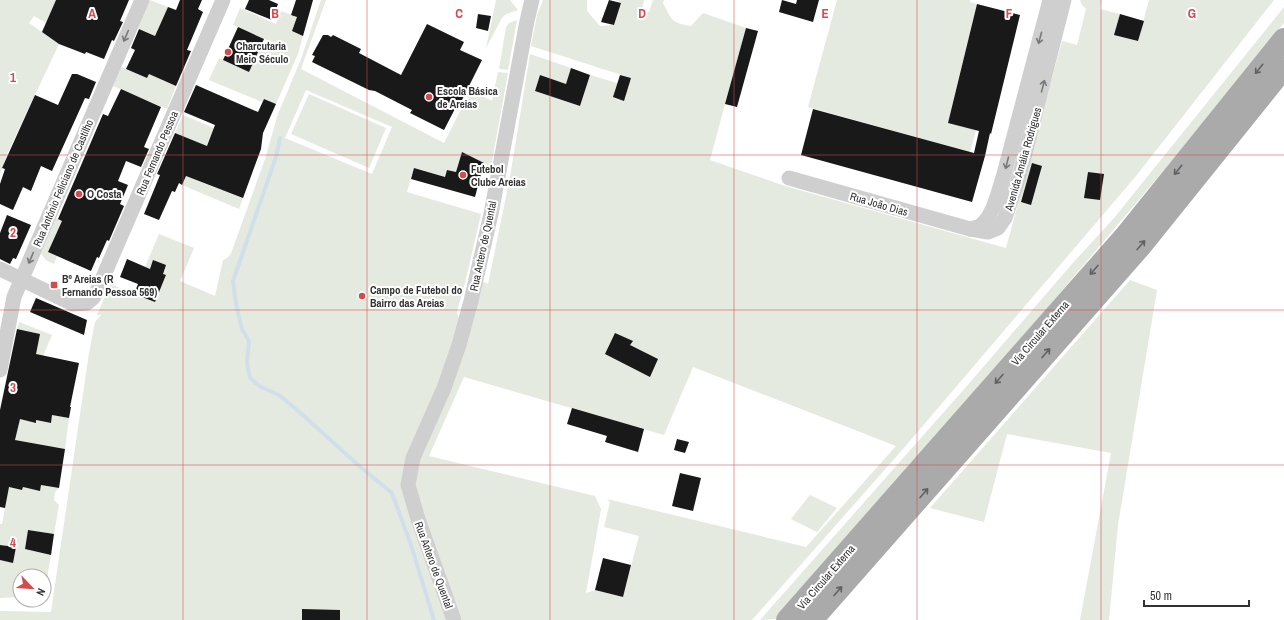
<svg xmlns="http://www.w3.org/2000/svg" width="1284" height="620" viewBox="0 0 1284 620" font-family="'Archivo Narrow',sans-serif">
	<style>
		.green { fill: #e4eadf; fill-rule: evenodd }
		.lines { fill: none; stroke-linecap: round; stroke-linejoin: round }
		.stream { stroke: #d1dfea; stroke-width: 4 }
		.building { fill: #191919 }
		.minor { stroke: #cfcfcf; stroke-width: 15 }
		.primary { stroke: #aaa; stroke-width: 22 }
		.oneway { stroke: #797979 }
		.oneway2 { stroke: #626262 }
		.grid { fill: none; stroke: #d24b4f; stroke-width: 1; stroke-opacity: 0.55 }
		.poi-dot { fill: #d24b4f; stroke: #fff; stroke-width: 1.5 }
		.labels { text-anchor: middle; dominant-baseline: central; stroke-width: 4; stroke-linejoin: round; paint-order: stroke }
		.poi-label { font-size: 11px; font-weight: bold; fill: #323232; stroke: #fff; text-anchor: start }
		.street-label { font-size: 11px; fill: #323232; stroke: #fff }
		.grid-label { font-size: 13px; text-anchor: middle; font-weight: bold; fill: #d24b4f; stroke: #fff; stroke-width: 4; stroke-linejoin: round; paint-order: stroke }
	</style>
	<rect width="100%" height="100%" fill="#fff"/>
	<!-- green -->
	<g class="green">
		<path d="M0,0h56l-10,23 -12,-7 -5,7 30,21 -51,108 -8,22z"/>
		<path d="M150,0l18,7 -13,29 -17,-8z"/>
		<path d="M321,0h5l-25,69 143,74 27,-53 21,11 6,-29 10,1 -17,94 -29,-15 -6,20 -9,-2 -2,7 -31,-9 -7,24 74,22 -15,65 -9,33 2,8 -15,53 -39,91 44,156h-449v-9l51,1 38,-259 6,-31 6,-7h-4l13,-31 45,18 11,-26 -3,-2 -9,-14 -4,9 -5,-2 14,-33 35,14 -14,33 35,15 8,-36c6,-2 8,-6 10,-12l32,-89 13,-45 23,-55zM306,90l86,37 -20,47 -87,-36z"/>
		<path d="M496,0h14l8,10 -12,4 -4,4 -16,30z"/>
		<path d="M543,0h44v11l13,15 14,-1 7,-22 -6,-3h29l-2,10 7,2 4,-12h11l-1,3c9,17 8,20 28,23l12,-13 43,15 -21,76 -15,56 75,26 221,62 56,-207 15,4 9,-36 -4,-4 -2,-5h22l-2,9 20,5 -5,21 23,6 11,-41h125l-138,176 -233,273 -151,171h-290l-36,-95 -11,-39 1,-13 5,-18 61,-174 6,3 22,-107 20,-123 41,14 -5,16 -26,-9 -5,16 45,15 10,-31 27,8 7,17 7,-22 -100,-32 6,-31zM693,367l203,79 -90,101 -199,-48 3,3 -6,25 35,9 -16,61 -28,-7 -9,3 15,-84 -6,-13 -166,-40 35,-79 200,58z"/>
		<path d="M837,0h133v2l7,2 -29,119 28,7 -6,22 -162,-45z"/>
		<path d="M1284,7v16l-120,147 -137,162 -251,287 -16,1 206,-233 105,-122 43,-47z"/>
		<path d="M240,8l36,16 5,-13 16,6 -5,14 11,5 -5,18 -22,50 -12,-5 -2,3 -53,-22 10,-22 30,14 11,-24 7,3 4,-9 -38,-17z"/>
		<path d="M517,20l-9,50 -9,-1 7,-42 3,-4z"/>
		<path d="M155,59l12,5 -6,16 15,6 -9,23 -54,-23 8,-19 26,11z"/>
		<path d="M309,94l77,34 -17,40 -78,-34z"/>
		<path d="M183,115l31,13 30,34 -69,-29z"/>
		<path d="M186,176l35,14 24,2 -6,17 -57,-24z"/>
		<path d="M56,218l19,8 -18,6 -9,20 9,4 -3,8 -8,-4 -5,-6z"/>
		<path d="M1130,280l27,10 -39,235 -9,95h-29l31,-167 -104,-19 -23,88 -54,-14z"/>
		<path d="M19,322l33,13 -12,28 -18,-3 18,-26 -23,-5z"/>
		<path d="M52,415l17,3 -4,31 -50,-9 5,-23 30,6z"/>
		<path d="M41,485l18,3 -4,4 -1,8 5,5 -5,29 -26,-4 -3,19 26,6 -7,42v-21h-24v21l-20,1v-38l13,2 2,-15 -15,-2v-21h2l4,-21 -4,-17 20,4 1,-3 17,3z"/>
		<path d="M810,495l27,13 -20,24 -26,-13z"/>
	</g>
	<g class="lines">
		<!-- stream -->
		<path class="stream" d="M280,138l-4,19 -43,124 3,23 6,25 7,12 -2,22 3,15 11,9 18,8 25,21 54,49 34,28 19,52 23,75"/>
	</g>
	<!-- building -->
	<g class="building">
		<path d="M56,0h73l-9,21 3,1 -9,19 -2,-1 -8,19 -18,-7 -1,2 -26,-10 -17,-12z"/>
		<path d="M180,0h22l-4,9 5,3 -16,38 4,1 -15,35 -27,-12 -2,4 -21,-9 9,-19 -4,-2 8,-19 16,7 13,-29 8,3z"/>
		<path d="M249,0h20l9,4 -6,16 -27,-11z"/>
		<path d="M296,0h17l-10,36 -11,-5 5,-14 -6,-2z"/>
		<path d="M609,0l12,3 -7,22 -13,-3z"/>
		<path d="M782,0l14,4 1,-4h22l-6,22 -34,-10z"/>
		<path d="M977,4l43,11 -29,119 -1,-1 -5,23 -13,46 -171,-47 12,-46 161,44 5,-22 -31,-8z"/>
		<path d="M478,14l13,2 -3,15 -12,-3z"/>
		<path d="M1120,14l24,7 -6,20 -24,-6z"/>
		<path d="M427,24l37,18 -4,8 22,10 -21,42 -2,-1 -15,29 -34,-17 2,-3 -37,-19 -6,-1 -57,-28 3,-6 -3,-1 11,-20h5l3,2 2,-2 28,14 -2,4 42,22z"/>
		<path d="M238,27l26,12 -15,33 -26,-12z"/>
		<path d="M746,28l12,3 -21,76 -12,-3z"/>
		<path d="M571,68l19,7 -10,31 -45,-15 5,-16 26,9z"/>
		<path d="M72,74h5l19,8 -7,17 -4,-1 -33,73 -11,-5 -10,25 -8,-4 -10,23 -13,-6v-20l5,-15 -3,-1 33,-73 23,10z"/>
		<path d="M620,75l11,3 -7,23 -11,-4z"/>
		<path d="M196,85l62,27 6,-13 12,5 -13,29 -2,16 -18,49 -57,-22 -4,9 -3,-2 -4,9 -3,-1 -13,29 -15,-6 16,-39 -3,-1 18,-41 32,13 8,-21 -31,-13z"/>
		<path d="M121,89l40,18 -17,40 5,2 -8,18 -15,-6 -8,20 10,4 -8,19 4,2 -15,35 -2,-1 -8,18 -2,-1 -6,14 -43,-19 14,-31 -4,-2 45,-105 5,2z"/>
		<path d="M462,152l22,11 -9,34 -64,-18 3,-11 31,9 2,-7 9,2z"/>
		<path d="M1032,163l10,3 -11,39 -10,-3z"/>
		<path d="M1088,172l16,2 -4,26 -16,-2z"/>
		<path d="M7,215l24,10 -15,34 -3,-1 -3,6 -10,-5v-26z"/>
		<path d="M127,259l23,10 3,-9 13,5 -3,9 3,1 -11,27 -21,-8 4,-10 -18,-7z"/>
		<path d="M36,298l51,22 -3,15 -54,-23z"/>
		<path d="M17,329l23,5 -4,20 43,9 -9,44h1l-2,11 -17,-3 -1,8 -15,-3v3l-16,-4 -5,21 50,9 -6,39 -18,-3 -1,6 -17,-4 -1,3 -13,-3 -4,21 -5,-1v-97z"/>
		<path d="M615,333l18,8 -3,4 28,14 -8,18 -45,-23z"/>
		<path d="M572,408l72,21 -6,23 -33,-10 2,-6 -40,-12z"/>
		<path d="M677,439l12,3 -4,11 -11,-3z"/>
		<path d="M680,473l21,5 -8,33 -21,-5z"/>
		<path d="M28,530l26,4 -3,21 -26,-6z"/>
		<path d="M0,545l16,2 -3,16 -13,-3z"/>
		<path d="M603,558l28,7 -8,32 -28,-7z"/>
		<path d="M302,609l38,1v10h-38z"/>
	</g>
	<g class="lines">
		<!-- minor -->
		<g class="minor">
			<path d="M789,178l181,51 18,3 10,-4 7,-10 14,-41 45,-177"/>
			<path d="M970,229c3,-1 9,-2 11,-4 13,-10 18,-36 23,-51l46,-174"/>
			<path d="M0,269l73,35 14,-1 6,-5 4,-7 126,-291"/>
			<path d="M0,370l14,-73 128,-297"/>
			<path d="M454,620l-36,-101 -10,-34 5,-27 31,-70 15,-43 12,-44 20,-87 36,-193 5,-21"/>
		</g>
		<!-- primary -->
		<g class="primary">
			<path d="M787,620l339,-385 158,-196"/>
			<path d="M812,620l328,-373 144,-179"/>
		</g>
	</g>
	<!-- one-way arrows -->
	<defs><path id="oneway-shaft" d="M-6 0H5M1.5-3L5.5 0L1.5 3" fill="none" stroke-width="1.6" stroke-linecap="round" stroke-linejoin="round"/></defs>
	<g class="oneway">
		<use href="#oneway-shaft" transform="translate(126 36) rotate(113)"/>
		<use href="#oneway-shaft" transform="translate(1040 38) rotate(105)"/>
		<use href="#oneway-shaft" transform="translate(1043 86) rotate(-76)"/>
		<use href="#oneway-shaft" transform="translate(1007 163) rotate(104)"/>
		<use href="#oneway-shaft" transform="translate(31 258) rotate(113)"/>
	</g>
	<g class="oneway2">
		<use href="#oneway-shaft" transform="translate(1259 69) rotate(129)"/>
		<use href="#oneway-shaft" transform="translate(1178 170) rotate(129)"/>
		<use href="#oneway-shaft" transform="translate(1141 245) rotate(-50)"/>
		<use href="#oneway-shaft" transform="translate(1094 270) rotate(131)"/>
		<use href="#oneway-shaft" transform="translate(1046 353) rotate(-49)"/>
		<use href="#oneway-shaft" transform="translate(999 379) rotate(131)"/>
		<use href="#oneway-shaft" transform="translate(924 493) rotate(-49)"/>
		<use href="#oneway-shaft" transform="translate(838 591) rotate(-49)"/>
	</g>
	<!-- grid -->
	<path class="grid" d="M183,0v620M367,0v620M550,0v620M734,0v620M917,0v620M1101,0v620M0,155h1284M0,310h1284M0,465h1284"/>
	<!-- markers -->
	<g class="poi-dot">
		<circle cx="228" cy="52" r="4"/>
		<circle cx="429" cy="97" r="4"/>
		<circle cx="463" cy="175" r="4"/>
		<circle cx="79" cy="194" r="4"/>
		<rect x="50" y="281" width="8" height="8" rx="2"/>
		<circle cx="362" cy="296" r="4"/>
	</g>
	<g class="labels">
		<!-- poi labels -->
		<g class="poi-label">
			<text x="236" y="46">Charcutaria<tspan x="236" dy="13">Meio Século</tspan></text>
			<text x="437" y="91">Escola Básica<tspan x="437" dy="13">de Areias</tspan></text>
			<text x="471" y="169">Futebol<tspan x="471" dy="13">Clube Areias</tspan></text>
			<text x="87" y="194">O Costa</text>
			<text x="62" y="279">Bº Areias (R<tspan x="62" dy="13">Fernando Pessoa 569)</tspan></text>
			<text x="370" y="290">Campo de Futebol do<tspan x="370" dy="13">Bairro das Areias</tspan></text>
		</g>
		<!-- street labels -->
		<g class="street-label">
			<text transform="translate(157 153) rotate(-67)">Rua Fernando Pessoa</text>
			<text transform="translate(1023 159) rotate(-74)">Avenida Amália Rodrigues</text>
			<text transform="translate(63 183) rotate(-67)">Rua António Feliciano de Castilho</text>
			<text transform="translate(879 204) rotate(16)">Rua João Dias</text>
			<text transform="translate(483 246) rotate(-78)">Rua Antero de Quental</text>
			<text transform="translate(1040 333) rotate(-49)">Via Circular Externa</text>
			<text transform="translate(434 565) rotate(70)">Rua Antero de Quental</text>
			<text transform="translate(826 577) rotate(-49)">Via Circular Externa</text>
		</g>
	</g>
	<g class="grid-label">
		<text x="92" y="18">A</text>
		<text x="275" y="18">B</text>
		<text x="459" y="18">C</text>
		<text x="642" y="18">D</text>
		<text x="825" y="18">E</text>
		<text x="1009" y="18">F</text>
		<text x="1192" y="18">G</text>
		<text x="13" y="82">1</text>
		<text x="13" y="237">2</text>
		<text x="13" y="392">3</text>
		<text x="13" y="547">4</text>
	</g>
	<!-- north arrow -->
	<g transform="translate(32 588) rotate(115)"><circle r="19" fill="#ffffff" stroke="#adadad"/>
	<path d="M0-3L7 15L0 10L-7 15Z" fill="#d24b4f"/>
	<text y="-6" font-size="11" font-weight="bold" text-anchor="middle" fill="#323232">N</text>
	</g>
	<!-- scale -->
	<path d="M1144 600v6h105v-6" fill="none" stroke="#323232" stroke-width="2"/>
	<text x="1150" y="600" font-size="12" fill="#323232" stroke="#ffffff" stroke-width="3" paint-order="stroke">50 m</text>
</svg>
